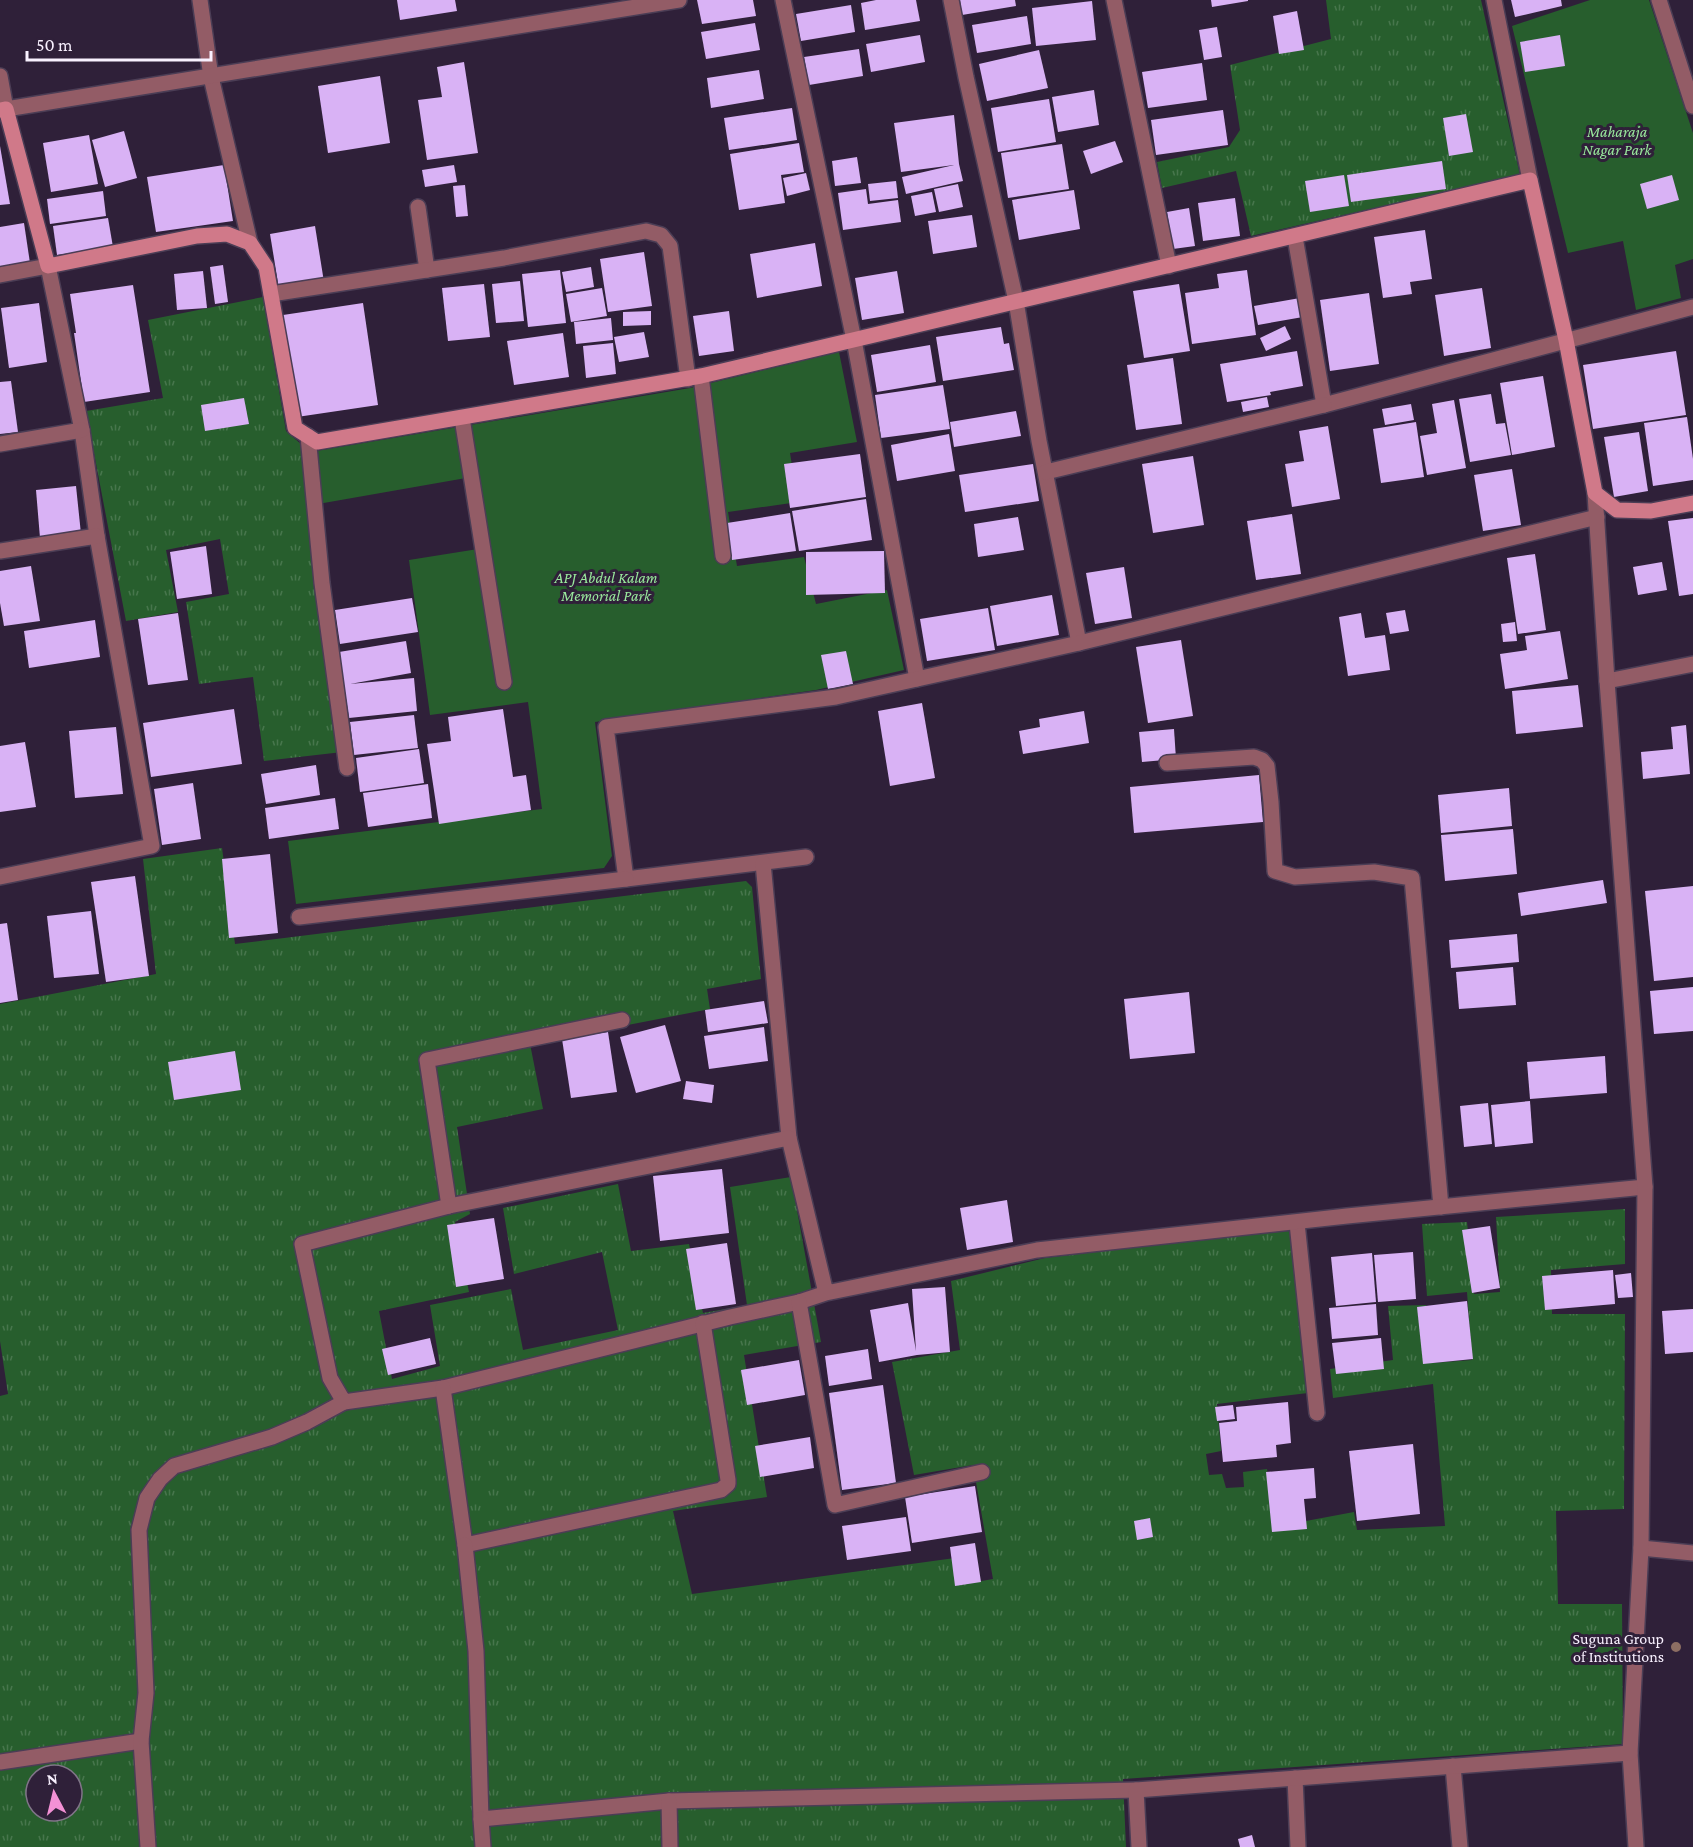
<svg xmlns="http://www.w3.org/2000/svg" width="1693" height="1847" viewBox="0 0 1693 1847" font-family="'Crimson Pro',serif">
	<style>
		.grass { fill: url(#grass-tufts); fill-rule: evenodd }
		.park { fill: #275e2d }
		.building { fill: #d9b2f5 }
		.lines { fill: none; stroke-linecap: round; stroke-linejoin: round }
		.street-casing { stroke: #4b3d55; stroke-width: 18 }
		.secondary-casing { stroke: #4b3d55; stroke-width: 18 }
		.street { stroke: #935c66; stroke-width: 15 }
		.secondary { stroke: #d07989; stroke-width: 15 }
		.education-dot { fill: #8d6e63; stroke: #2f2039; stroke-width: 2 }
		.labels { text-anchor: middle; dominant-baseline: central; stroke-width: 6; stroke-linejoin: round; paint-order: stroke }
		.park-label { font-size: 16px; font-style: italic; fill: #99e99c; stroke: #2f2039 }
		.poi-label { font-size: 16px; fill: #f9f1ff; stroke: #2f2039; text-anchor: end }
	</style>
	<defs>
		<pattern id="grass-tufts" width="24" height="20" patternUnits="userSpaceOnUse" patternTransform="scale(1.5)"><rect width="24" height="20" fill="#275e2d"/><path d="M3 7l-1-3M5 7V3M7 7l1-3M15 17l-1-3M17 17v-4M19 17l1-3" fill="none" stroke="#47764c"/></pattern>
	</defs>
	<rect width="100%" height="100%" fill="#2f2039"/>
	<!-- grass -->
	<g class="grass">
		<path d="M1326,0h155l39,175 -269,61 -15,-65 -74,17 -5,-26 72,-15 11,-17 -10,-65 101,-26z"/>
		<path d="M263,297l23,134 24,21 41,299 -87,10 -11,-84 -54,7 -13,-82 43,-8 -9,-55 -54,11 12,62 -52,9 -40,-210 77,-13 -15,-78z"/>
		<path d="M222,848l13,96 511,-63 6,6 9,92 -54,10 3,20 -180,35 13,65 -86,18 13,87 -15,8 14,70 -90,19 13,68 48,-13 -10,-61 81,-16 12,61 95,-20 -16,-78 -88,22 -11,-66 115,-24 13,67 58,-7 14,69 44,-8 -17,-118 61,-10 30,165 -77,13 23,142 -94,14 19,83 263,-36 4,27 34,-6 -20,-114 -59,10 -22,-113 68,-12 -9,-69 94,-23 246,-30 17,165 -91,11 4,47 -15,3 3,21 13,-1 4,14 18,-1 -1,-15 24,-3 7,58 80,-15 3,18 88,-4 -12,-142 -100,14 -3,-29 63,-9 -5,-54 38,-1 7,58 39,-3 -5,-68 -40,4 -5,-72 45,-2 7,72 26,-2 -4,-75 129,-8v55l-74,6 1,44h73l-1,195 -68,2 2,93h64l1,140 -500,35 3,68h-1126v-451l8,-2 -8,-53v-337l156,-30 -13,-115zM36,1775h36v36h-36z"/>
	</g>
	<!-- park -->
	<g class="park">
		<path d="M1590,0h59l44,133v126l-18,6 6,33 -45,12 -13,-69 -55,12 -56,-227z"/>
		<path d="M839,352l18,90 -67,11 8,49 -70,10 9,54 67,-9 12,47 71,-14 17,80 -88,20 -221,32 17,134 -8,12 -308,36 -8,-63 254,-32 -14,-107 -98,13 -21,-155 69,-11 -12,-71 -148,26 -8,-52 380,-64z"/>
	</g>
	<!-- building -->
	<g class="building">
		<path d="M397,0h58l2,11 -57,9z"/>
		<path d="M697,0h56l3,16 -54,8z"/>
		<path d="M876,0h40l4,21 -55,9 -4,-27z"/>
		<path d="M960,0h55l1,6 -54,9z"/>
		<path d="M1211,0h37v1l-36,6z"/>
		<path d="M1511,0h50l1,6 -47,11z"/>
		<path d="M1092,1l4,39 -60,6 -4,-38z"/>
		<path d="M851,5l4,27 -54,9 -5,-27z"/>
		<path d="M1297,11l7,39 -25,4 -6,-38z"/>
		<path d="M1027,16l4,28 -54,9 -5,-28z"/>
		<path d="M755,23l5,27 -54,9 -5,-27z"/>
		<path d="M1217,27l5,30 -18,3 -5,-30z"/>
		<path d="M920,35l5,27 -54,10 -5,-28z"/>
		<path d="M1560,35l5,31 -40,6 -5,-30z"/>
		<path d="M859,49l4,27 -54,9 -5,-28z"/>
		<path d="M1039,50l9,38 -61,13 -8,-37z"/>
		<path d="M464,62l14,91 -51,7 -9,-60 24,-3 -5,-30z"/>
		<path d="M1202,63l5,37 -59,8 -6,-36z"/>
		<path d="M759,70l5,29 -53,9 -4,-30z"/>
		<path d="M380,76l10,67 -62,10 -10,-67z"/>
		<path d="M1094,90l5,35 -41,7 -6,-35z"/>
		<path d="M1049,99l7,43 -58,10 -7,-44z"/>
		<path d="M792,108l5,32 -68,10 -5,-32z"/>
		<path d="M1223,110l5,35 -72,10 -5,-35z"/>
		<path d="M1466,114l7,38 -24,4 -6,-38z"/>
		<path d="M954,115l5,49 4,17 -57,13 -4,-17 52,-12 -53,7 -7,-49z"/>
		<path d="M124,131l13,47 -32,9 -13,-47z"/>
		<path d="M89,135l9,49 -47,8 -8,-49z"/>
		<path d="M1115,141l8,21 -32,12 -8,-23z"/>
		<path d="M799,143l5,29 -23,3 4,28 -46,7 -9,-56z"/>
		<path d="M1062,144l7,45 -61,9 -7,-45z"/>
		<path d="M0,146l10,58 -10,1z"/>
		<path d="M857,157l4,26 -26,3 -3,-25z"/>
		<path d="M1442,161l4,28 -95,13 -4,-27z"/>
		<path d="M224,165l9,56 -77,11 -9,-55z"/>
		<path d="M454,165l3,17 -32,5 -3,-17z"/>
		<path d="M806,173l4,17 -23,6 -4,-18z"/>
		<path d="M1344,175l5,31 -39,6 -5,-31z"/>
		<path d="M1672,175l7,25 -32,9 -7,-25z"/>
		<path d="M896,181l2,17 -28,3 -2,-17z"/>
		<path d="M958,184l5,23 -24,5 -5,-23z"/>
		<path d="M465,185l3,31 -12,1 -3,-31z"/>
		<path d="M866,189l2,15 30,-4 3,22 -58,8 -5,-37z"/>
		<path d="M1074,190l6,39 -61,11 -7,-40z"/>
		<path d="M103,191l3,25 -56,8 -3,-25z"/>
		<path d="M932,192l4,20 -21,4 -4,-20z"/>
		<path d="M1235,198l5,38 -37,5 -5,-38z"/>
		<path d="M1189,208l6,38 -22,3 -6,-37z"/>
		<path d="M972,215l5,32 -44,7 -5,-33z"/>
		<path d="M108,218l5,29 -56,8 -4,-29z"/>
		<path d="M24,223l6,40 -30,4v-40z"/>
		<path d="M315,226l9,56 -45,7 -9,-55z"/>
		<path d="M1425,230l7,49 -22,3 2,12 -29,4 -9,-61z"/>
		<path d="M815,243l7,43 -65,12 -7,-44z"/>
		<path d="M644,252l8,54 -44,6 -8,-53z"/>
		<path d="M223,265l5,37 -13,2 -5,-37z"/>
		<path d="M591,267l3,20 -28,5 -4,-20z"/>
		<path d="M560,270l6,53 -38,4 -6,-53z"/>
		<path d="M1247,270l9,65 -64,9 -7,-51 34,-5 -2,-14z"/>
		<path d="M203,271l4,37 -30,2 -3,-36z"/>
		<path d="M897,271l7,42 -42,7 -7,-42z"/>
		<path d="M520,281l4,40 -28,2 -4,-39z"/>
		<path d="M484,284l6,53 -42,4 -6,-53z"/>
		<path d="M1179,284l11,67 -46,7 -11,-67z"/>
		<path d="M133,285l17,107 -66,10 -10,-69h2l-6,-39z"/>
		<path d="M602,288l5,28 -36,6 -5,-28z"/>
		<path d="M1482,288l9,60 -47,8 -9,-61z"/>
		<path d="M1369,293l10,71 -49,7 -10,-71z"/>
		<path d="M1300,298l3,19 -45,8 -4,-19z"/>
		<path d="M39,303l8,59 -38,6 -8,-60z"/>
		<path d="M363,303l15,102 -81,12 -14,-102z"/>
		<path d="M651,311v14l-28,1v-14z"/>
		<path d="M729,311l5,40 -35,5 -6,-40z"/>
		<path d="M611,318l2,22 -37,4 -2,-22z"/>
		<path d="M1285,326l6,13 -25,12 -6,-13z"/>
		<path d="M1001,327l3,17 5,-1 5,27 -71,11 -7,-44z"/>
		<path d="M644,332l5,25 -30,5 -5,-25z"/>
		<path d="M563,333l6,44 -55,8 -7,-44z"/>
		<path d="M613,343l3,31 -30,4 -3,-32z"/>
		<path d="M930,345l6,37 -59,10 -6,-37z"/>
		<path d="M1297,351l6,35 -33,6 1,3 -44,7 -7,-38z"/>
		<path d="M1676,351l10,64 -93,14 -10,-64z"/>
		<path d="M1173,358l9,66 -46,6 -9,-65z"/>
		<path d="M1543,376l12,71 -43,8 -12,-72z"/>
		<path d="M11,381l7,51 -18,2v-52z"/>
		<path d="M943,385l7,44 -69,9 -6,-43z"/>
		<path d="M1491,394l5,30 9,-1 6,32 -41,7 -11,-63z"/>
		<path d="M1267,397l2,10 -26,5 -2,-10z"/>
		<path d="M244,398l5,26 -44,7 -4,-26z"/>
		<path d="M1454,400l12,68 -39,7 -7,-39 17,-3 -5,-29z"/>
		<path d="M1411,404l3,16 -29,5 -3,-16z"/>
		<path d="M1016,411l5,25 -67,11 -4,-25z"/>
		<path d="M1687,417l6,42v21l-40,6 -9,-63z"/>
		<path d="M1416,422l8,55 -43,6 -8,-54z"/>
		<path d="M1328,426l12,73 -48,8 -7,-43 19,-3 -5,-30z"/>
		<path d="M1639,432l9,59 -34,6 -10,-60z"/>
		<path d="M949,434l6,37 -58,10 -6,-36z"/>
		<path d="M860,454l6,43 -76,11 -6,-44z"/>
		<path d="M1193,456l11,69 -51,8 -11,-69z"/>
		<path d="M1033,464l6,37 -74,11 -6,-37z"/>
		<path d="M1512,469l9,56 -38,6 -9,-56z"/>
		<path d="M76,486l5,48 -41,4 -4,-48z"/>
		<path d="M866,499l6,41 -73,11 -7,-40z"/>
		<path d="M790,513l6,38 -64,9 -5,-37z"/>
		<path d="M1292,514l9,60 -45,6 -9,-59z"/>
		<path d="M1018,517l6,33 -46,7 -4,-33z"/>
		<path d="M1693,518v76l-14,2 -11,-75z"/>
		<path d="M206,546l6,48 -35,5 -7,-47z"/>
		<path d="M884,551l1,42 -79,2v-43z"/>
		<path d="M1535,554l11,76 -28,4 -11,-76z"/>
		<path d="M1662,562l5,28 -29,5 -5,-28z"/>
		<path d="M31,566l9,55 -36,5 -4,-23v-32z"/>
		<path d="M1124,567l8,51 -37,6 -9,-51z"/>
		<path d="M1052,595l7,40 -62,11 -7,-40z"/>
		<path d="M412,598l6,34 -78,12 -5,-34z"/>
		<path d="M988,608l7,42 -68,11 -7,-42z"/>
		<path d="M1405,610l4,21 -19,3 -4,-21z"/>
		<path d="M178,613l10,67 -40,5 -10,-66z"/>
		<path d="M1361,613l4,25 20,-3 5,35 -42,6 -9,-59z"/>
		<path d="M95,620l5,37 -71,11 -5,-37z"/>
		<path d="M1515,622l2,19 -14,1 -2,-18z"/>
		<path d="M1560,631l8,48 -63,10 -5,-35 27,-4 -2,-14z"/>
		<path d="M1181,640l12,76 -45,7 -12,-76z"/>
		<path d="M406,641l5,32 -61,11 64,-6 3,33 -68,7 -10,-66z"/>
		<path d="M846,651l7,33 -25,5 -7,-34z"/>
		<path d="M1578,685l5,42 -67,7 -4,-43z"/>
		<path d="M922,703l13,75 -45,8 -12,-75z"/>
		<path d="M234,709l8,55 -91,13 -8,-54z"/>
		<path d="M503,709l10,68 13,-2 5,35 -92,14 -12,-80 24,-3 -3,-24z"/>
		<path d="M1084,711l5,32 -66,11 -4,-23 21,-4 -1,-8z"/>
		<path d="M414,715l4,33 -64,7 -4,-33z"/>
		<path d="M1686,725l4,49 -47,5 -2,-27 32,-3 -2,-22z"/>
		<path d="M116,727l7,67 -48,4 -6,-67z"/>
		<path d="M1174,729l2,30 -34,3 -3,-30z"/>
		<path d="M25,742l11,65 -36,5v-66z"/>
		<path d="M419,749l5,34 -64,9 -4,-34z"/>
		<path d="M316,765l4,30 -54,9 -5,-30z"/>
		<path d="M1259,775l4,47 -129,11 -4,-46z"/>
		<path d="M193,783l8,56 -39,6 -8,-56z"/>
		<path d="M428,784l4,34 -64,9 -5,-34z"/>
		<path d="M1509,788l3,38 -71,7 -3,-38z"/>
		<path d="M335,798l4,31 -70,10 -4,-31z"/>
		<path d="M1513,829l4,45 -72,7 -4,-46z"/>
		<path d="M270,854l8,79 -49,5 -7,-79z"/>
		<path d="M135,876l14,100 -43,6 -15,-100z"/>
		<path d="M1603,880l4,23 -86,13 -3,-23z"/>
		<path d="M1693,886v91l-39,4 -9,-90z"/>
		<path d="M91,911l8,63 -45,4 -7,-62z"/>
		<path d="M7,923l11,77 -18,3v-79z"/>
		<path d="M1517,934l2,28 -68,6 -2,-28z"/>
		<path d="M1513,967l3,38 -57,4 -3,-37z"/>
		<path d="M1693,987v44l-39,3 -4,-43z"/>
		<path d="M1189,992l6,61 -65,6 -6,-60z"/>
		<path d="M764,1001l4,22 -60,9 -3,-22z"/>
		<path d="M665,1025l16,56 -45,12 -16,-56z"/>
		<path d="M764,1027l4,34 -59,8 -5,-33z"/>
		<path d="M608,1032l9,60 -46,6 -9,-59z"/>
		<path d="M235,1051l6,39 -67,10 -6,-38z"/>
		<path d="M1605,1056l2,37 -77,6 -3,-37z"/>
		<path d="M686,1081l28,4 -2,18 -29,-4z"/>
		<path d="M1530,1101l3,42 -38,4 -4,-42z"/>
		<path d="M1488,1103l4,41 -28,3 -4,-41z"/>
		<path d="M722,1169l7,64 -69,8 -7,-65z"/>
		<path d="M1007,1200l6,42 -46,8 -7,-42z"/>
		<path d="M494,1218l10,61 -48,8 -9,-62z"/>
		<path d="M1490,1226l10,62 -28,5 -10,-63z"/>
		<path d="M727,1243l9,61 -40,6 -10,-61z"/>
		<path d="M1413,1252l3,47 -38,3 -4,-47z"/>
		<path d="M1372,1253l4,49 -40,4 -5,-49z"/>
		<path d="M1613,1270l2,34 -70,6 -3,-34z"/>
		<path d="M1631,1273l2,24 -15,1 -3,-23z"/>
		<path d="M945,1287l5,65 -33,3 -38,7 -9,-52 38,-7 8,48 -4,-62z"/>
		<path d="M1467,1301l6,58 -50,5 -6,-57z"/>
		<path d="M1376,1304l2,31 -46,4 -3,-31z"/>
		<path d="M1693,1309v43l-28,2 -3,-43z"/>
		<path d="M430,1338l6,26 -48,11 -6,-26z"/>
		<path d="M1381,1338l3,31 -48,5 -4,-31z"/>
		<path d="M868,1349l4,30 -43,7 -4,-30z"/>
		<path d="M799,1360l6,35 -58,10 -6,-35z"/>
		<path d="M883,1385l13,98 -54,7 -13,-97z"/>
		<path d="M1288,1402l3,41 -15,2 1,12 -54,5 -4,-39 18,-2 -1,-14z"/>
		<path d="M1233,1405l2,14 -18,2 -2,-14z"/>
		<path d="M810,1437l4,31 -54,9 -5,-31z"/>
		<path d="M1413,1444l7,70 -63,7 -8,-70z"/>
		<path d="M1314,1468l2,30 -12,1 3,30 -35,3 -6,-60z"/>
		<path d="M975,1486l7,46 -70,11 -7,-46z"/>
		<path d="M906,1517l5,34 -64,9 -5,-34z"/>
		<path d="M1150,1518l3,19 -16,3 -3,-19z"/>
		<path d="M975,1543l6,39 -26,4 -5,-39z"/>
		<path d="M1252,1835l3,12h-15l-2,-8z"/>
	</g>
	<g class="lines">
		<!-- street casing -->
		<g class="street-casing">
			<g id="street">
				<path d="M200,0l11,77 39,166"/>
				<path d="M783,0l71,340 63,339"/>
				<path d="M951,0l15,77 50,224 23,140 40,202"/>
				<path d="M1114,0l55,266"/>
				<path d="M1494,0l36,180"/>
				<path d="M1659,0l34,106"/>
				<path d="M0,76l6,33 673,-109"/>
				<path d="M418,207l9,63"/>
				<path d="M1295,237l29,168 369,-98"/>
				<path d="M0,275l48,-9 34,164 15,106 55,310 -152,31"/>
				<path d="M271,294l233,-36 142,-27 15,4 9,11 18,133"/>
				<path d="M701,376l22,180"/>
				<path d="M462,418l42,264"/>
				<path d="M308,436l14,147 25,185"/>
				<path d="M0,444l82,-14"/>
				<path d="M1046,472l278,-67"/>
				<path d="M0,551l97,-15"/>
				<path d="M1607,681l86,-17"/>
				<path d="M1167,763l87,-6 8,3 5,6 4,36 4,69 20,6 79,-5 38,6 29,329"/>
				<path d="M806,857l-180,22 -20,-152 230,-30 243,-54 518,-126"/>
				<path d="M763,863l26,275"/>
				<path d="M299,917l327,-38"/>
				<path d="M449,1206l-22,-146 195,-40"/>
				<path d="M1298,1222l-1,1 20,190"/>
				<path d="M826,1293l-37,-155 -340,68 -147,38 28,134 14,24 99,-14 287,-71 69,-15 27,-9 211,-43 310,-34 298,-29"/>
				<path d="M799,1302l36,203 147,-33"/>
				<path d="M443,1388l22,157 256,-55 7,-6v-4l-25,-157"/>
				<path d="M465,1545l11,106 5,168 188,-18 467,-11"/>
				<path d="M1641,1548l52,5"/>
				<path d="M1630,1753l6,94"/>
				<path d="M0,1762l141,-21"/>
				<path d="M1453,1766l7,81"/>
				<path d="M1295,1778l3,69"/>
				<path d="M669,1801l1,46"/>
				<path d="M481,1819l2,28"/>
				<path d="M148,1847l-7,-106 5,-48 -7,-163 8,-32 13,-19 14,-13 98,-29 35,-15 37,-20"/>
				<path d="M1139,1847l-3,-57 494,-37 11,-205 4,-361 -38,-506 -12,-188"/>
			</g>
		</g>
		<!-- secondary casing -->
		<g class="secondary-casing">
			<path id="secondary" d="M0,110l6,-1 42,157 149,-30 30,-2 23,9 16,24 29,161 22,14 384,-66 829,-196 36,160 29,153 22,17 34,1 42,-8"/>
		</g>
		<!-- street -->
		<use href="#street" class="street"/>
		<!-- secondary -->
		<use href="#secondary" class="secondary"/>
	</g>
	<!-- markers -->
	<circle class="education-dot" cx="1676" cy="1647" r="6"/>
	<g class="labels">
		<!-- park labels -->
		<g class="park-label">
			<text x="1617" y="131">Maharaja<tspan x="1617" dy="18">Nagar Park</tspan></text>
			<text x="606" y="577">APJ Abdul Kalam<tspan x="606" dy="18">Memorial Park</tspan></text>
		</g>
		<!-- poi labels -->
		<g class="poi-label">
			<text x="1664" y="1638">Suguna Group<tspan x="1664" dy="18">of Institutions</tspan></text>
		</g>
	</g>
	<!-- north arrow -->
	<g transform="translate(54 1793) rotate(353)"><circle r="28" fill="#2f2039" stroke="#807488" stroke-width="1.5"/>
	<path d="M0-4.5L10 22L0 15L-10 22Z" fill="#f391d5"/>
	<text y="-9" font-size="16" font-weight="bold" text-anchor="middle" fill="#f9f1ff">N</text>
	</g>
	<!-- scale -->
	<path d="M27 51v9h184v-9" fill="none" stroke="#f9f1ff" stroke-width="3"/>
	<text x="36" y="51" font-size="18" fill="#f9f1ff" stroke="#2f2039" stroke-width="4.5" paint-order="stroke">50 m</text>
</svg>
